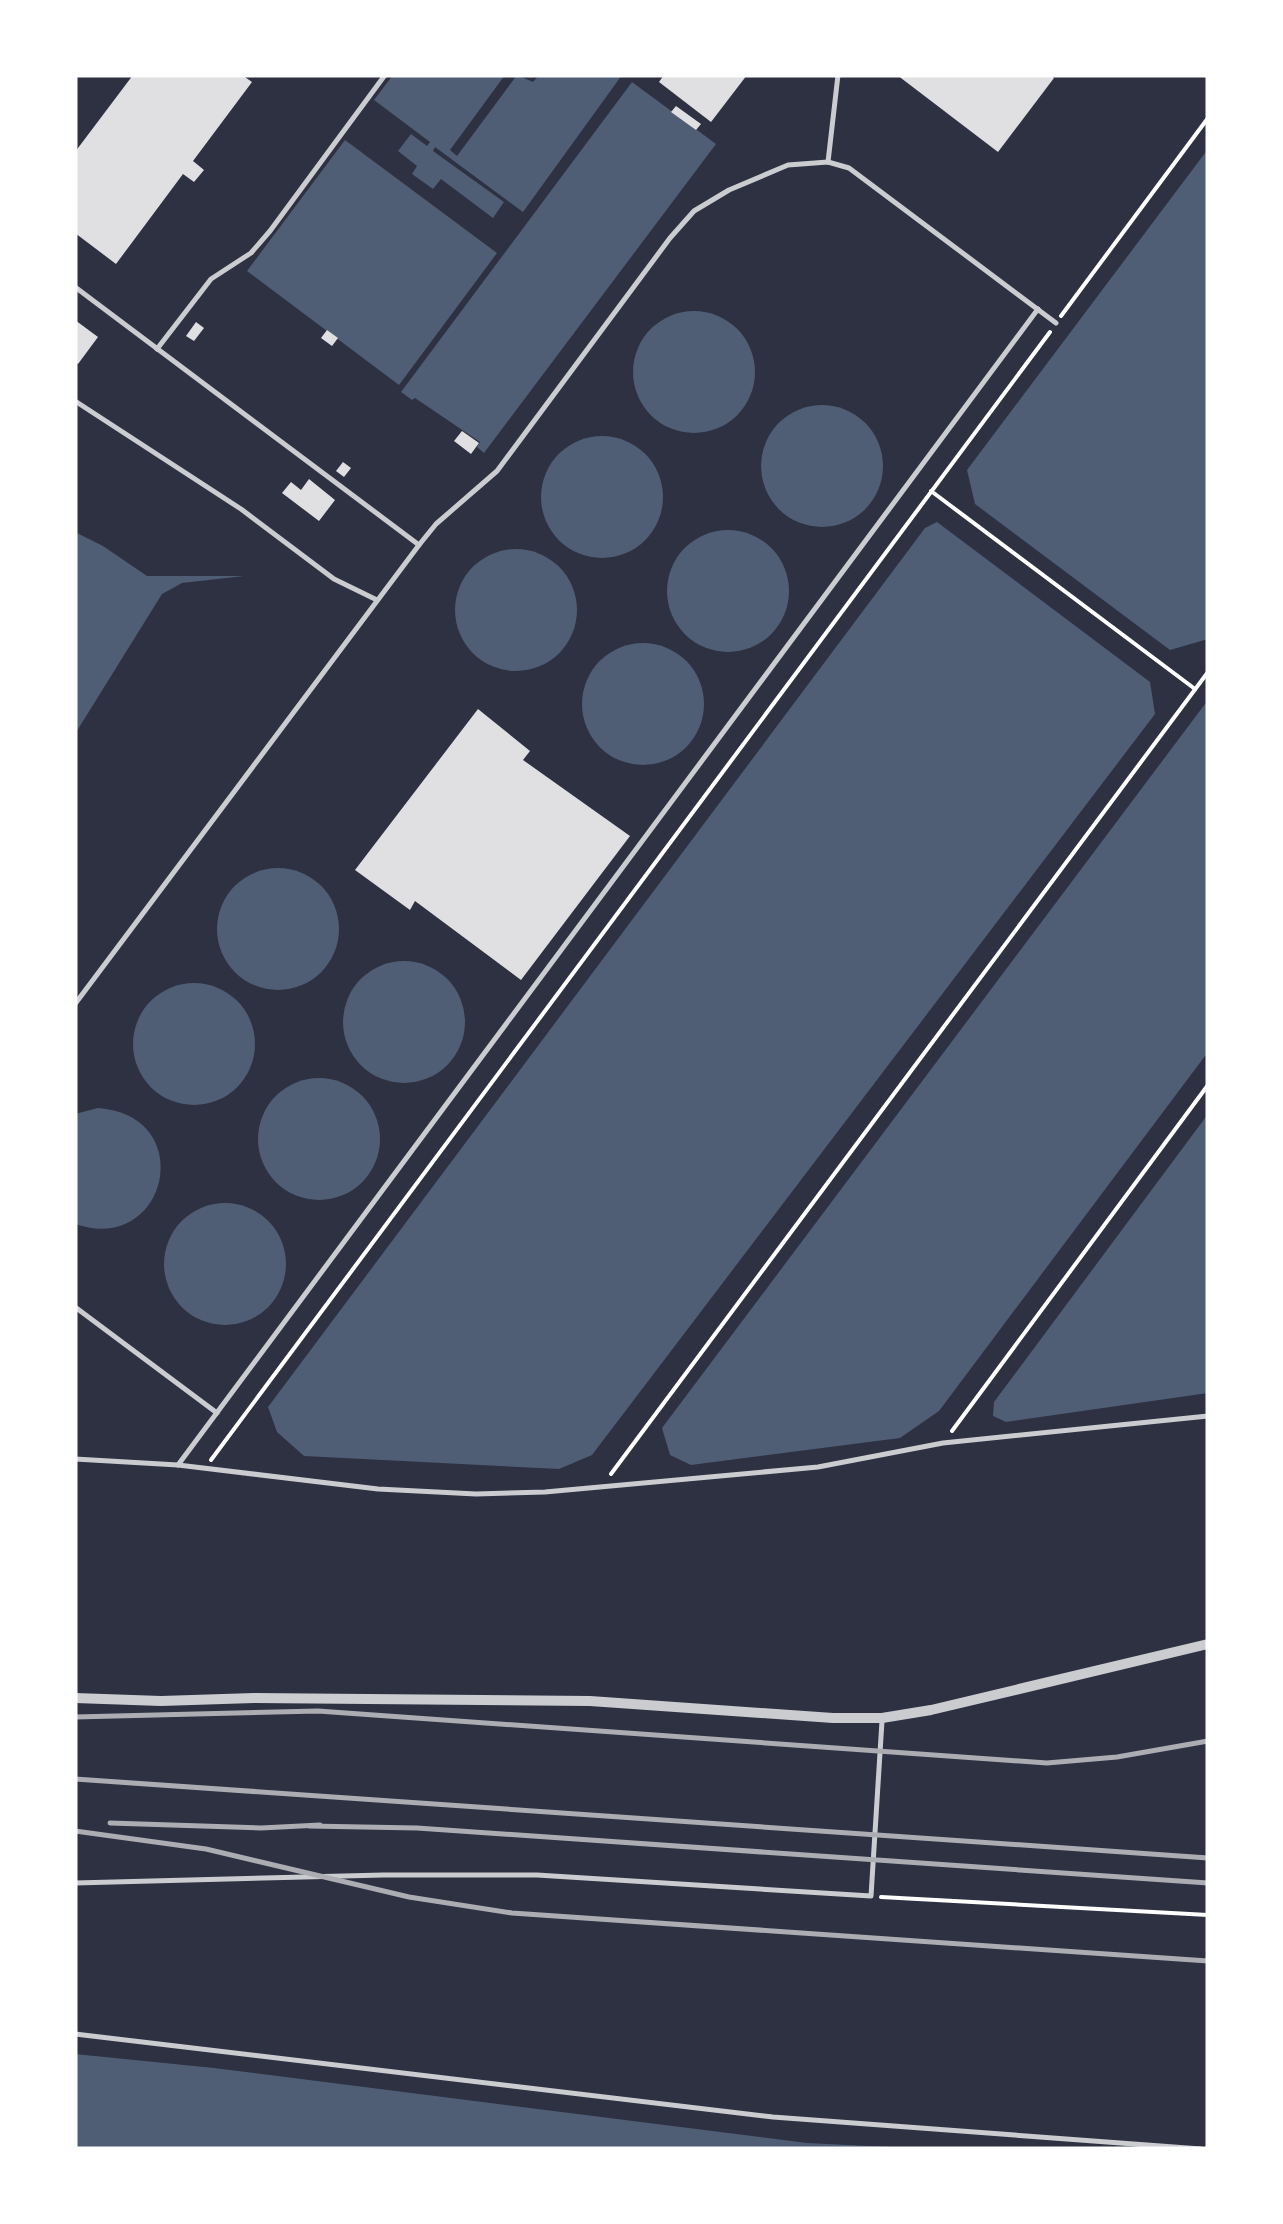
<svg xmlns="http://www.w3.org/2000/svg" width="1283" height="2224" viewBox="0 0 1283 2224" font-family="Arial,sans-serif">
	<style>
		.water { fill: #4f5d75 }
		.building { fill: #e0e0e3 }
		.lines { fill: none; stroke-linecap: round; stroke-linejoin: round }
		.path { stroke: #fff; stroke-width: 4 }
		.service { stroke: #caccd0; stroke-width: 5 }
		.minor { stroke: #caccd0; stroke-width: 10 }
		.rail { stroke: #abadb3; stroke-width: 5 }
	</style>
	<rect width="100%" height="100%" fill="#2d3142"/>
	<!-- water -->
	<g class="water">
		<path d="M393,75h112l-55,75 7,6 60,-81 16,7 6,-7h83l-99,137 -88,-65 -2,4 71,51 -11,16 -52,-39 -8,10 -21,-15 5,-8 -19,-15 13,-17 16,12 3,-4 -56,-42z"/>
		<path d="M632,82l84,62 -232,309 -7,-6 3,-5 -65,-44 -3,2 -11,-8z"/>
		<path d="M345,140l152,113 -98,132 -152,-114z"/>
		<path d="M1208,149v490l-38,11 -195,-146 -8,-34z"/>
		<circle cx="694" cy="372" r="61"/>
		<circle cx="822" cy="466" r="61"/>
		<circle cx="602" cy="497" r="61"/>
		<path d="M937,522l213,160 5,32 -563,741 -33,14 -255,-13 -27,-24 -9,-25 657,-879z"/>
		<circle cx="728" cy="591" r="61"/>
		<path d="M75,532l28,14 44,30h97l-62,7 -20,11 -87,140z"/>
		<circle cx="516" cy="610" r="61"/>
		<circle cx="643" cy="704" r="61"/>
		<path d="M1208,700v352l-269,359 -39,27 -209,27 -21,-10 -8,-27z"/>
		<circle cx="278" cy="929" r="61"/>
		<circle cx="404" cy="1022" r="61"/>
		<circle cx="194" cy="1044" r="61"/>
		<circle cx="319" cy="1139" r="61"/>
		<path d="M98,1108c101,7 70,148 -23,116v-110z"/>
		<path d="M1208,1114v279l-202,29 -13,-6 1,-14z"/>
		<circle cx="225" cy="1264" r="61"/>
		<path d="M75,2054l139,14 593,75 126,6h-858z"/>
	</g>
	<!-- building -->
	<g class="building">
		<path d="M133,75h109l10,7 -59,79 11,9 -10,12 -11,-8 -67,90 -41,-31v-81z"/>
		<path d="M664,75h83l-36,47 -52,-40z"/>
		<path d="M897,75h153l4,3 -56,74z"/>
		<path d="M676,106l25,18 -5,6 -25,-18z"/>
		<path d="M75,320l23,17 -20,27 -3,-3z"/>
		<path d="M196,322l8,6 -10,13 -8,-5z"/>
		<path d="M327,330l11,8 -6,8 -11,-8z"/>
		<path d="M462,431l17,12 -8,11 -17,-13z"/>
		<path d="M343,462l8,6 -7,9 -8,-6z"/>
		<path d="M309,479l26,21 -16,21 -37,-28 9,-11 10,8z"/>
		<path d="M478,709l52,42 -7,9 107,76 -109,144 -106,-79 -5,9 -55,-40z"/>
	</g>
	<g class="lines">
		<!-- path -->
		<g class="path">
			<path d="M1061,316l147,-198"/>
			<path d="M931,491l264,198"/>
			<path d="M952,1431l256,-346"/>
			<path d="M211,1460l839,-1128"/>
			<path d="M611,1474l597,-802"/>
			<path d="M881,1897l327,18"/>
		</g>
		<!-- service -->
		<g class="service">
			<path d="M828,162l10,-87"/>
			<path d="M75,287l344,258"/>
			<path d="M157,349l54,-70 40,-26 19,-22 115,-156"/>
			<path d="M75,401l166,108 93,70 43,21"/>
			<path d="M75,1004l344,-459 17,-21 61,-53 173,-233 24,-27 35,-21 59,-25 40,-3 21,6 207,155"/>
			<path d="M75,1307l142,106"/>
			<path d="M75,1459l103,6 200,24 98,5 69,-2 273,-25 125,-24 265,-27"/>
			<path d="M178,1465l860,-1156"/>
			<path d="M75,1883l308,-8h154l334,21 11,-175"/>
			<path d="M75,2034l698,83 428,32"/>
		</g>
		<!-- minor -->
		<path class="minor" d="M75,1698l86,3 93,-3 336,3 243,17h49l49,-8 277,-66"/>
		<!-- rail -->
		<g class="rail">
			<path d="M75,1717l243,-6 729,52 70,-6 91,-16"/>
			<path d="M75,1779l1133,79"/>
			<path d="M110,1823l151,5 59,-3"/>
			<path d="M309,1826l108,2 791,55"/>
			<path d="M75,1831l131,18 203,48 103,16 696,48"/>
		</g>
	</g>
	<!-- border -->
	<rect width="1283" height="2224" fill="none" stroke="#ffffff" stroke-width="155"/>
</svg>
